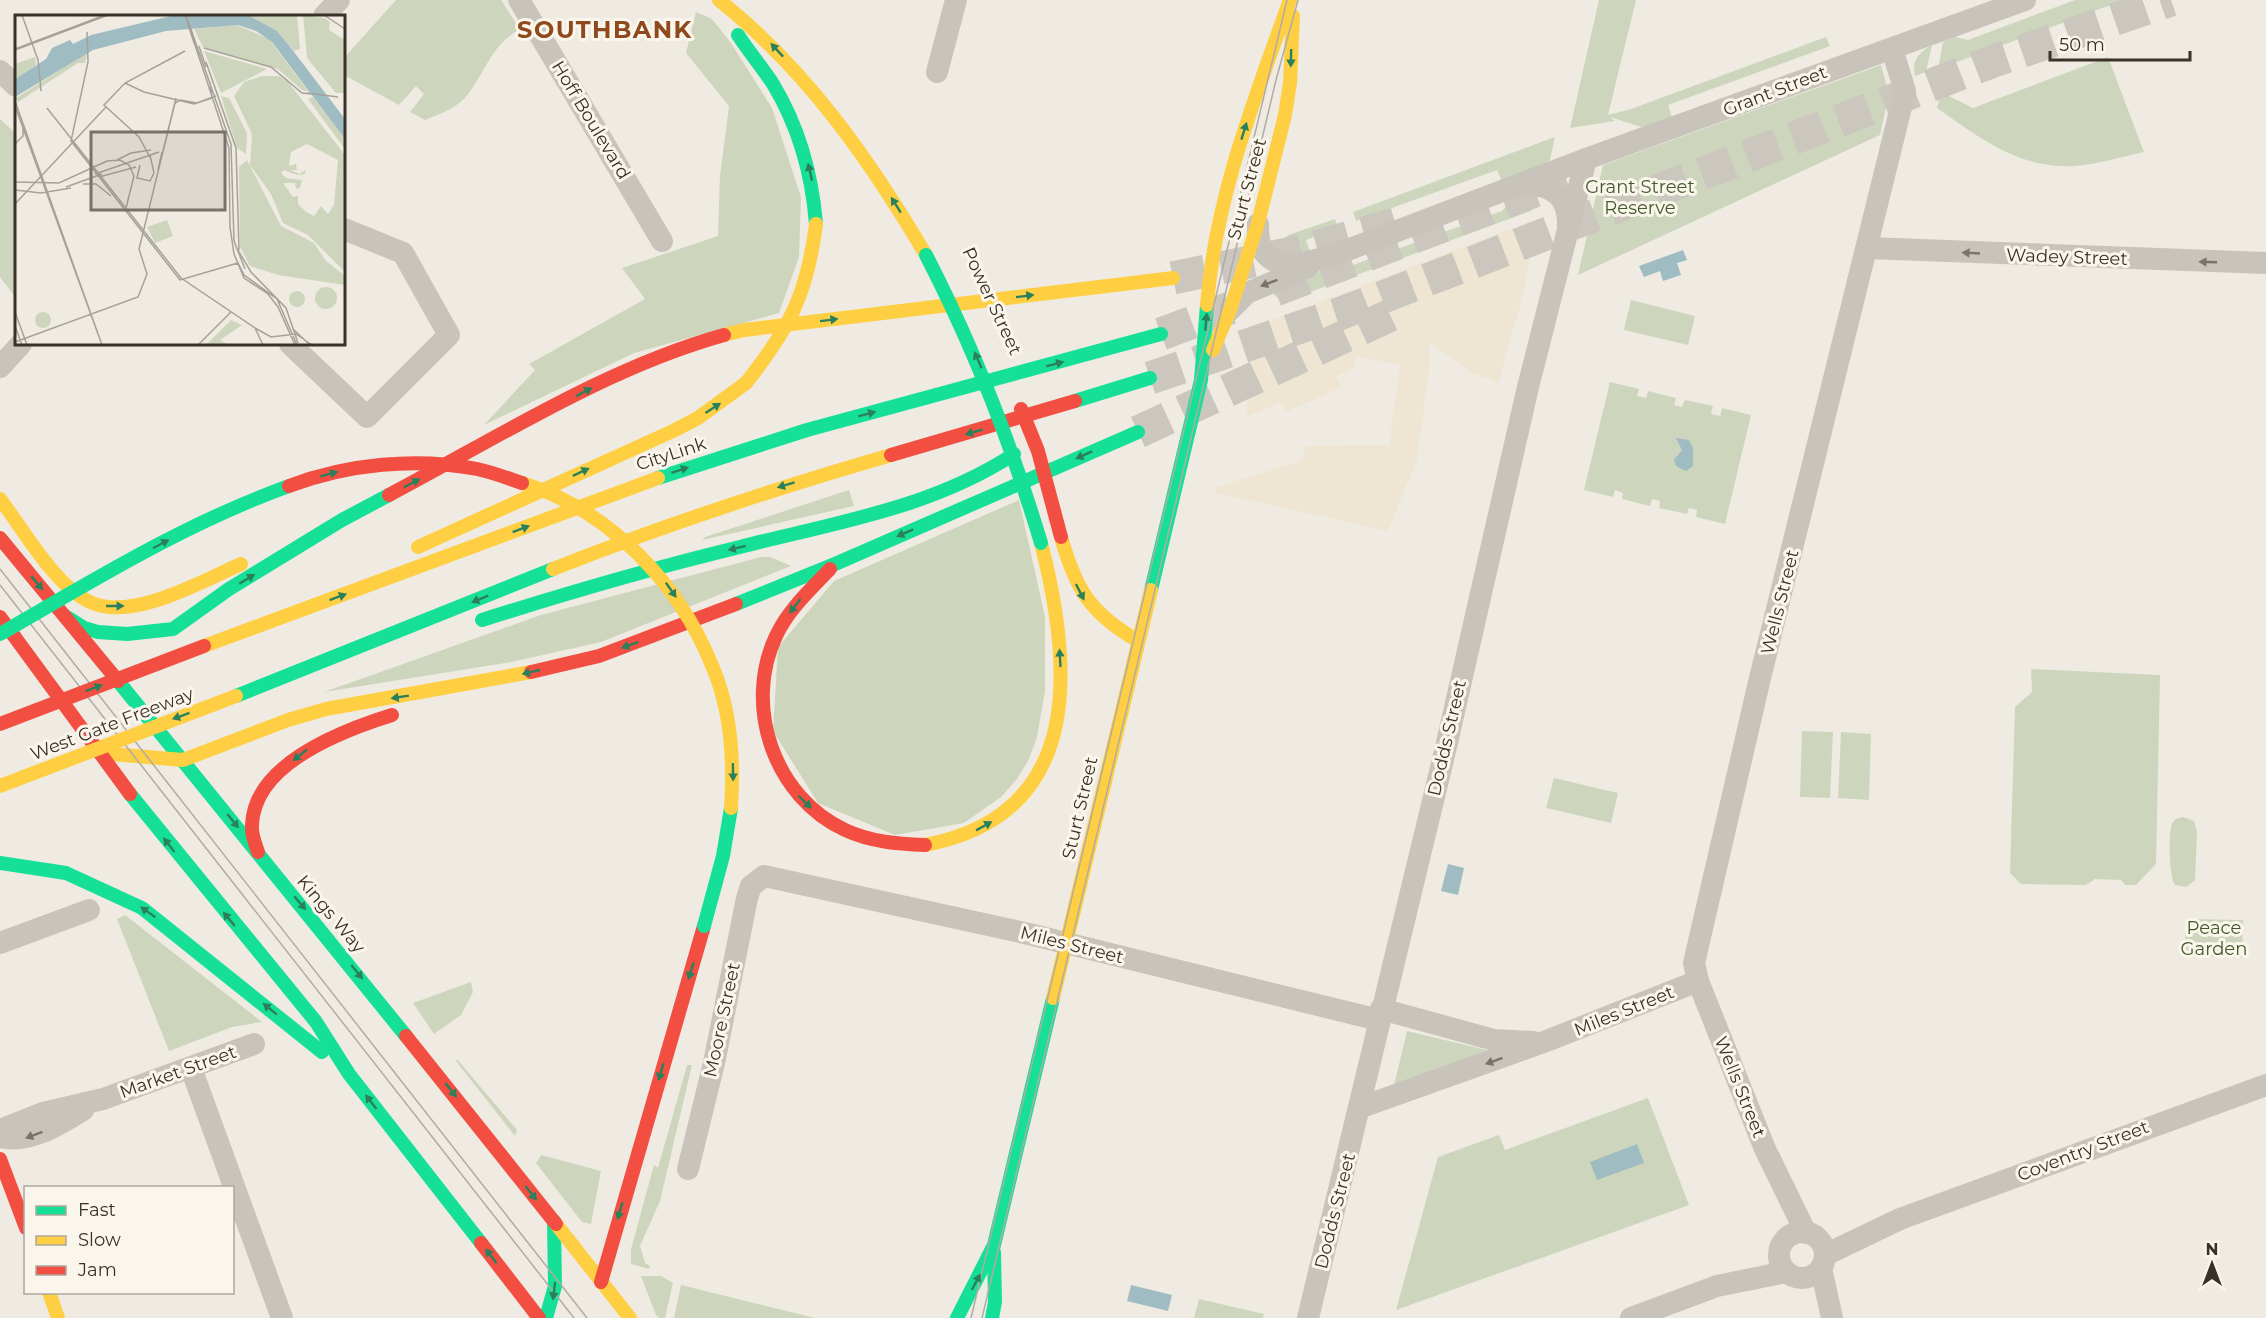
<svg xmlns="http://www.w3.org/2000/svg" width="2266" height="1318" viewBox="0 0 2266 1318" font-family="Montserrat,sans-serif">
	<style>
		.green { fill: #cdd6bc }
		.plaza { fill: #eee6d2 }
		.water { fill: #9ebcc1 }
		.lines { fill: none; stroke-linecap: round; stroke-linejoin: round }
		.highway-tunnel { stroke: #cbc6be; stroke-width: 33; stroke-dasharray: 33 16; stroke-linecap: butt }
		.street { stroke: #c8c3bb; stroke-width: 22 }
		.fast { stroke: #16e098; stroke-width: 14 }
		.slow { stroke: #ffcf43; stroke-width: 14 }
		.jam { stroke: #f24e42; stroke-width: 14 }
		.tram { stroke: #b0aba5; stroke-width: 1.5 }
		.fast-bridge { stroke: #16e098; stroke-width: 14 }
		.slow-bridge { stroke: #ffcf43; stroke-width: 14 }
		.jam-bridge { stroke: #f24e42; stroke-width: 14 }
		.oneway { fill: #2a805b }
		.oneway2 { fill: #7a736b }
		.labels { text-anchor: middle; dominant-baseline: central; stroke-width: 6; stroke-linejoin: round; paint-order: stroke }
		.street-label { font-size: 18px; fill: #3a3129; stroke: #fbf6eb }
		.park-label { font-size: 18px; fill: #415a2b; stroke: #fbf6eb }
		.district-label { font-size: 24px; font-weight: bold; letter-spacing: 1.5px; fill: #8e491d; stroke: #fbf6eb }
		.inset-river { fill: none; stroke: #9ebcc1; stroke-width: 3 }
		.inset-road { fill: none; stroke: #a7a199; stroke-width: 1.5 }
		.view { fill: #79726a; fill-opacity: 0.15; stroke: #79726a; stroke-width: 3 }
		.inset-edge { fill: none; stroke: #3a3129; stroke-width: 3 }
	</style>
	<rect width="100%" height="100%" fill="#efebe3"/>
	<!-- green -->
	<g class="green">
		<path d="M396,0h105l19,29c-30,18 -32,39 -52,65 -10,14 -27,19 -43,26l-15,-8 14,-18 -8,-8 -17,19 -55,-30v-17z"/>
		<path d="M1599,0h37l-28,115 23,-6 195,-72 4,9 -162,59 4,13 -28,10 -34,-11 5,4 -45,7z"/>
		<path d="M2075,0h49l-186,69 5,-27 12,-5 13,3z"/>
		<path d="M696,12l16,7 19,24 41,65 29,89 -2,60 -20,56 -145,40 -150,72 51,-55 -6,-6 116,-65 -23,-31 96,-32 2,-60 9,-70 -43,-53z"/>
		<path d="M1932,45l-6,27 -11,4c-4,-15 4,-24 17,-31z"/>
		<path d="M2108,57l36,95c-23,5 -46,12 -69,14 -54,4 -97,-29 -138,-58l4,-16 32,16z"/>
		<path d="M1881,65l8,29 -9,41 -302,140 25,-110z"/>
		<path d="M0,119l16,15v164l-16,-21z"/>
		<path d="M1555,137l-5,23 -11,8 -37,14 -5,-12 -141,51 -3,-9z"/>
		<path d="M1526,195h8l4,2 -7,14 -248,91 -15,-12 49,-19 14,2 171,-62 8,-10z"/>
		<path d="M1335,219l3,9 -32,12 4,12 -4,3 -32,-4 14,-16z"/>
		<path d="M1631,300l64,16 -7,29 -64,-15z"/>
		<path d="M1610,382l29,7 -2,7 9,2 2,-7 28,7 -2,7 8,2 3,-7 28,6 -2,8 9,2 2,-8 29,7 -26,109 -29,-7 1,-7 -8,-2 -2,6 -28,-6 1,-7 -8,-2 -2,7 -28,-7 1,-6 -8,-3 -2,7 -29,-7z"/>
		<path d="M849,490l5,16 -152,34 3,-3z"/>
		<path d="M1019,500l26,117v74l-8,46 -8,22 -12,20 -16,18 -37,26 -69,12 -77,-32 -45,-72 5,-84 56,-66z"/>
		<path d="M761,557h9l21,9 -190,76 -90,20 -187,30 217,-77z"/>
		<path d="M2031,669l129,6 -4,189 -20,21h-11l-4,-5 -26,-1 -9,6 -65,-1 -11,-11 5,-166 17,-15z"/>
		<path d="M1802,731l31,1 -3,66 -30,-1z"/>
		<path d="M1841,732l30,2 -2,66 -31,-2z"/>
		<path d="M1554,778l64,15 -7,30 -65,-15z"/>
		<path d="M2183,817l11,4 3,11 -2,48 -9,7 -11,-2c-6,-8 -7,-52 -3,-61 2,-5 6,-6 11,-7z"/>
		<path d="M125,915l137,107 -30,5 -63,24 -52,-132z"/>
		<path d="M2186,919l57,1 -1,38 -57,-2z"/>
		<path d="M471,982l2,10 -12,23 -27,19 -21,-31z"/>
		<path d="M1407,1031l88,21 -102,38z"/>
		<path d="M457,1059l60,71 -2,6 -59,-75z"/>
		<path d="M687,1065h5l-32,136 -20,45 5,17 5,3 -1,3 -18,-5v-15l23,-84 4,3z"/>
		<path d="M1648,1098l41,107 -293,105 42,-153 61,-22 6,15z"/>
		<path d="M541,1155l60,16 -10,53 -9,-2 -46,-59z"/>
		<path d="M641,1276h20l12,7 -8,35h-6l-3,-3z"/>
		<path d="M681,1285l134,33h-141z"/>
		<path d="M1199,1299l65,15 -1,4h-69z"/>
	</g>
	<!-- plaza -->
	<path class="plaza" d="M1539,218l-17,81 -24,84 -28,-11 -41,-30v29l-12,89 -29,71 -172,-38 1,-6 86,-27 1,-14 85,-1 11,-80 -45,-9 -1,12 -18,8 6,11 -56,25 -6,-9 -34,14 10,-91z"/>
	<!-- water -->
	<g class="water">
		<path d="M1683,250l4,10 -10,3 4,12 -18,6 -3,-10 -16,6 -5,-11z"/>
		<path d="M1676,438l13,2 4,8v18l-7,5 -10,-5 -2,-6 8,-10z"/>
		<path d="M1448,864l16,4 -6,27 -17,-4z"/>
		<path d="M1637,1144l7,19 -47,17 -7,-18z"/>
		<path d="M1131,1285l41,10 -4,16 -41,-10z"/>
	</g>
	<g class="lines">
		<!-- highway-tunnel -->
		<g class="highway-tunnel">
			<path d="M1173,278l128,-27 95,-27"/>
			<path d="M1275,290l291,-111"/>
			<path d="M1161,334l69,-26"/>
			<path d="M1150,378l189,-64 652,-252 180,-62"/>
			<path d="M1138,432l255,-118"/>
		</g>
		<!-- street -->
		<g class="street">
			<path d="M519,0l143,241"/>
			<path d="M324,16l15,-16"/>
			<path d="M0,71l16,15"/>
			<path d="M937,72l19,-72"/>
			<path d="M1526,184c27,1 43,13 42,42"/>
			<path d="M1258,224c-2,57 50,39 84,28l244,-93 439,-159"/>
			<path d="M1868,248l398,15"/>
			<path d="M1230,310l17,-17 61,-26"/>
			<path d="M290,344l77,73 82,-82 -46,-82 -59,-24"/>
			<path d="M0,367l21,-23"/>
			<path d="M0,943l89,-33"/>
			<path d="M1381,1009l113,31 39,2"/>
			<path d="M191,1068l91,250"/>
			<path d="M1359,1108l190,-68 149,-59"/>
			<path d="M0,1130l43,-17 60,-14 151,-55"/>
			<path d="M0,1137c29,7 59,-12 83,-27"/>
			<path d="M688,1169l26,-106 33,-165 4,-12 13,-10 265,58 350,86"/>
			<circle cx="1802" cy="1255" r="23"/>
			<path d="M1806,1233l-41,-84 -67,-168 -4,-18 66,-285 145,-587 -13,-42"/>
			<path d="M1825,1255l75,-36 366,-134"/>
			<path d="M1821,1268l11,50"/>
			<path d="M1308,1318l138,-571 82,-360 58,-228"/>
			<path d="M1631,1318l86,-32 69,-14"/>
		</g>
		<!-- fast -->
		<g class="fast">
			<path d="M738,35c11,17 24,32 35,49 26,43 39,90 43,140"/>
			<path d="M1075,401l75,-23"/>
			<path d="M658,478l149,-48 354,-96"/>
			<path d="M1151,590l50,-210 6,-75"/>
			<path d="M736,604l99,-40 303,-132"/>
			<path d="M65,616l19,12 14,4 29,2 46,-5 56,-40 113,-69 47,-25"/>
			<path d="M482,620c85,-27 171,-52 258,-73 94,-24 192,-39 274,-93"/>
			<path d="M118,681l288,355"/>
			<path d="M236,696l317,-127"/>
			<path d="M130,794l186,228 33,52 132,169"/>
			<path d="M0,863l66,10 76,35 180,144"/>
			<path d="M546,1318l9,-32 -1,-65"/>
			<path d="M957,1318l37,-73 59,-247"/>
			<path d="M992,1318l3,-16 -1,-50"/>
		</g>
		<!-- slow -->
		<g class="slow">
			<path d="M719,0c88,70 150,159 207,255"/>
			<path d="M1207,305c8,-106 47,-205 83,-305"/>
			<path d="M724,335l20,-5 429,-52"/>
			<path d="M1213,350l17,-40 28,-87 27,-108 5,-32 3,-67"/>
			<path d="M0,499c24,31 54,86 90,103 42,20 112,-21 151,-38"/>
			<path d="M1061,537c15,53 29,76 77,104"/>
			<path d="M418,547l255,-116 25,-13 48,-35"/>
			<path d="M553,569c111,-44 224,-81 338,-114"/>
			<path d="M204,646l454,-168"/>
			<path d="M99,753l84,7 105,-40 38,-11 205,-37"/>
			<path d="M925,845c160,-30 148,-178 116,-302"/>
			<path d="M1053,998l98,-408"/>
			<path d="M556,1224l74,94"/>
			<path d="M49,1292l9,26"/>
		</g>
		<!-- jam -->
		<g class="jam">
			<path d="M891,455l184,-54"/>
			<path d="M389,495c108,-57 217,-127 335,-160"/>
			<path d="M0,538l118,143"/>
			<path d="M830,569c-20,21 -42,41 -54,67 -33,70 -2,161 69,194 26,12 53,14 80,15"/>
			<path d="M0,617l130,177"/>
			<path d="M531,672l68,-16 137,-52"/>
			<path d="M258,852c-3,-9 -7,-18 -6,-27 2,-62 92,-95 140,-110"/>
			<path d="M406,1036l150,188"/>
			<path d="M0,1159l26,69"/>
			<path d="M481,1243l58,75"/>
			<path d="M601,1282l103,-356"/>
		</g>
		<!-- tram -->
		<g class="tram">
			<path d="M0,569l587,749"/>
			<path d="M0,585l574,733"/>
			<path d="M971,1318l316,-1318"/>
			<path d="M982,1318l294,-1238 22,-80"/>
		</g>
		<!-- fast-bridge -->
		<g class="fast-bridge">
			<path d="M926,255c48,93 85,188 115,288"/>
			<path d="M0,634c94,-54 186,-111 289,-148"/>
			<path d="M704,926l19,-70 8,-48"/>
		</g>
		<!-- slow-bridge -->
		<g class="slow-bridge">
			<path d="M746,383c44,-56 61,-88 70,-159"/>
			<path d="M522,483c88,27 158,101 191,185 18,42 21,95 18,140"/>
			<path d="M0,786l236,-90"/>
		</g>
		<!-- jam-bridge -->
		<g class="jam-bridge">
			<path d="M1021,409l17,42 23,86"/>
			<path d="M289,486c58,-22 127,-29 188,-17 15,3 30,9 45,14"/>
			<path d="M0,724l204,-78"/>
		</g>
	</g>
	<!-- one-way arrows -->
	<defs><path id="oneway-solid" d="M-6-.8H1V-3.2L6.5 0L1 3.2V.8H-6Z" transform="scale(1.5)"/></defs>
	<g class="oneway">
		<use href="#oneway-solid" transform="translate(777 50) rotate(-133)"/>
		<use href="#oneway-solid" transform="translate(1291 58) rotate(91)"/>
		<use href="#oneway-solid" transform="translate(1244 131) rotate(-73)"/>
		<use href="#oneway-solid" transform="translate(810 172) rotate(-103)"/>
		<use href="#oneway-solid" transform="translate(896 205) rotate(-122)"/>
		<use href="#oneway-solid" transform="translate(1025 296) rotate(-7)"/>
		<use href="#oneway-solid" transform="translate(829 320) rotate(-7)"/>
		<use href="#oneway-solid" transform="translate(1206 322) rotate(-85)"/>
		<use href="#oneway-solid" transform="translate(978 360) rotate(-114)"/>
		<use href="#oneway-solid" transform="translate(1055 364) rotate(-15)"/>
		<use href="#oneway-solid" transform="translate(584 392) rotate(-28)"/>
		<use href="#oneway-solid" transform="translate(713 408) rotate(-33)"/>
		<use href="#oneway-solid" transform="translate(867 414) rotate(-15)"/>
		<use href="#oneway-solid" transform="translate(974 432) rotate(164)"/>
		<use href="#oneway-solid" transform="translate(1084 455) rotate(156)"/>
		<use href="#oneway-solid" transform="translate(680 470) rotate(-18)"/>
		<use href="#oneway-solid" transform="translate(581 472) rotate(-25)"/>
		<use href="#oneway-solid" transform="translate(329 474) rotate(-15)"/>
		<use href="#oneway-solid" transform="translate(412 483) rotate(-28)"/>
		<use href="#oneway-solid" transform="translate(786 485) rotate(163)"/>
		<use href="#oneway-solid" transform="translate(521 529) rotate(-21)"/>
		<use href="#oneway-solid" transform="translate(905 533) rotate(156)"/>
		<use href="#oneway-solid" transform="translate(161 544) rotate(-28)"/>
		<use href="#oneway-solid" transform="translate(737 548) rotate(166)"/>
		<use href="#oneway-solid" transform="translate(247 579) rotate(-31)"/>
		<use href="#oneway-solid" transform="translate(37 583) rotate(50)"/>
		<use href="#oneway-solid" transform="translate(671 590) rotate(55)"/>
		<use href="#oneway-solid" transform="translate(1080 592) rotate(63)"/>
		<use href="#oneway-solid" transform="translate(338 597) rotate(-20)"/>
		<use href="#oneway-solid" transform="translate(480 599) rotate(158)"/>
		<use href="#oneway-solid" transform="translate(115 606)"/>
		<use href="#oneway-solid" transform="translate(795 606) rotate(128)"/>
		<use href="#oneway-solid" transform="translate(630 645) rotate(161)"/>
		<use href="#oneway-solid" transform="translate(1060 658) rotate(-93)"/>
		<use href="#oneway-solid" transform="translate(531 672) rotate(167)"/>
		<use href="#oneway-solid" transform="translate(94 688) rotate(-21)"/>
		<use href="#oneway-solid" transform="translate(400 697) rotate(171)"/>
		<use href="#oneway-solid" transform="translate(181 716) rotate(160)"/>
		<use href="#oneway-solid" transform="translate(300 755) rotate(141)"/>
		<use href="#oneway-solid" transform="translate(733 772) rotate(89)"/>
		<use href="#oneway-solid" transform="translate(805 802) rotate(44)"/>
		<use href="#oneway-solid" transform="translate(233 821) rotate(51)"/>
		<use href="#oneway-solid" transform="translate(984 826) rotate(-29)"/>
		<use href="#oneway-solid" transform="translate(169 845) rotate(-128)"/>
		<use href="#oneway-solid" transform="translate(300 903) rotate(49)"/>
		<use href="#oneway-solid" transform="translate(148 912) rotate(-145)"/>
		<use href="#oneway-solid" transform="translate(229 919) rotate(-130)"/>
		<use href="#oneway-solid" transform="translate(691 971) rotate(107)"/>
		<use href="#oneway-solid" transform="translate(357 972) rotate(51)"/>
		<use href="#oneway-solid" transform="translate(270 1009) rotate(-141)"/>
		<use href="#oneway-solid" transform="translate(661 1072) rotate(106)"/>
		<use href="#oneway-solid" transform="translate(451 1090) rotate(52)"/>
		<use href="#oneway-solid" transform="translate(371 1102) rotate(-128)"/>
		<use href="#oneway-solid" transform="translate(531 1193) rotate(52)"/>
		<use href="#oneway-solid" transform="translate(620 1211) rotate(106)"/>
		<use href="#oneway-solid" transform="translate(491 1256) rotate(-128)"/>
		<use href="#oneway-solid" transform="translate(976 1282) rotate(-62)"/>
		<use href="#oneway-solid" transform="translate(554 1291) rotate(97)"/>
	</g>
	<g class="oneway2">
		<use href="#oneway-solid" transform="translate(1971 253) rotate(-177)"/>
		<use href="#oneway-solid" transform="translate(2208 262) rotate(-178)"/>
		<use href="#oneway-solid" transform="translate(1269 283) rotate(159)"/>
		<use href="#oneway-solid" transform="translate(1494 1061) rotate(160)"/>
		<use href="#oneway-solid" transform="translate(34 1135) rotate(159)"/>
	</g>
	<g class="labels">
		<!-- street labels -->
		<g class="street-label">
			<text transform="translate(1775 91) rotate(-21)">Grant Street</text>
			<text transform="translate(591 120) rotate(59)">Hoff Boulevard</text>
			<text transform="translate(1247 189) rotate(-75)">Sturt Street</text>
			<text transform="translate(2067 257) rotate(2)">Wadey Street</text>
			<text transform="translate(992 301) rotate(65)">Power Street</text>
			<text transform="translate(671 454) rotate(-18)">CityLink</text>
			<text transform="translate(1780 602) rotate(-76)">Wells Street</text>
			<text transform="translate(112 724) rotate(-21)">West Gate Freeway</text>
			<text transform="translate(1447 738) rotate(-77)">Dodds Street</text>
			<text transform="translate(1080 808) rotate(-77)">Sturt Street</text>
			<text transform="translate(331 914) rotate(50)">Kings Way</text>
			<text transform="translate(1072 945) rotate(14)">Miles Street</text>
			<text transform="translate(1624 1011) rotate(-22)">Miles Street</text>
			<text transform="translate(722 1020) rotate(-78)">Moore Street</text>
			<text transform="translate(178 1072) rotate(-20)">Market Street</text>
			<text transform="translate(1740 1087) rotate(68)">Wells Street</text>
			<text transform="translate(2083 1151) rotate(-21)">Coventry Street</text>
			<text transform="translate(1335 1211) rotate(-76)">Dodds Street</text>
		</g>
		<!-- park labels -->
		<g class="park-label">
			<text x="1640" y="187">Grant Street<tspan x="1640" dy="21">Reserve</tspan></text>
			<text x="2214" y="928">Peace<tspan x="2214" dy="21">Garden</tspan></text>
		</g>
		<!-- district labels -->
		<g class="district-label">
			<text x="605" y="29">SOUTHBANK</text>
		</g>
	</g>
	<!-- overview -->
	<g transform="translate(15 15)">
		<rect width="330" height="330" fill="#efebe3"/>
		<path d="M233,0h49l3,34 -6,2 -17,-20zM288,0l21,3 6,4 -1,8 16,10v53h-9l-29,-35zM222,10l32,14 40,53 -7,-2 -24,-21 -75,-22 -9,-18zM189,36l63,18 -46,24zM72,38l-2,10h-7l-60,39 -2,-4zM20,42l1,8 -21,14v-15zM247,61h17l9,6 57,73v117l-37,-37 -25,-12 -12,-29 -21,-29 2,-31 -18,-38 10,-14zM292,129l31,16 -4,45 -6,9 -7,-8 -7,10 -8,-4 -8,-8v-8l-5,1 -10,-14h12l1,6 4,-1 2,-8 -16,-2 -5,-5 3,-3 13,5 8,-1 1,-4 -7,4 -8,-4h6l-1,-6 -7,2 2,-14zM206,81l8,2 18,35 -1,21 -9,-6zM298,82l32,42v10l-37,-50zM232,145l34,66 33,17 12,18 19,15v9l-67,-10 -28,-9 -10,-19 -1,-80zM152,205l6,16 -18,7 -8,-16zM300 283a11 11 0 1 1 22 0a11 11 0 1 1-22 0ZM274 284a8 8 0 1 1 16 0a8 8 0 1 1-16 0ZM20 305a8 8 0 1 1 16 0a8 8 0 1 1-16 0ZM216,305l11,5 -22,15 9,5h-23z" fill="#cdd6bc" fill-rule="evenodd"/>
		<path d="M233,0l29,16 14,17 54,71v20l-73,-97 -16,-11 -18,-6 -72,6 -73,19 -78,47v-18l31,-20 6,-11 18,-8 3,4 18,-9 80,-19z" fill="#9ebcc1"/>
		<path class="inset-river" d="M29,56l45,-25 58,-12M0,74l20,-12"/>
		<path class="inset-road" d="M7,0l16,45 3,31M170,0l9,28M171,0l45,129 3,97 11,28M309,0l21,14M72,17l1,30 -17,79 109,139 58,-17 6,12 33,24 20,46M178,24l36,109 1,79 4,27 10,24 24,16 10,13 17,38M184,31l7,21M189,33l67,19 31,26 9,1M0,34l90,-34M0,35l93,-35M191,47l30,86 3,102M110,68l19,9 50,12 22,-8M292,78l31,4M0,86l87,244M0,91l87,239M32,93l134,170 74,50 8,17M0,129l8,-8v-8M147,140l14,-57M136,144l-12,-22 -35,-32 21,-22 60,-32M100,146l16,-8 20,-3M125,150l-3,13 13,3 4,-8 -4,-18M143,155l4,-18M80,159l64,-22M84,162l37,-10M0,167l44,1 48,-22 13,-1 9,5 5,11 -8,32M68,169h13l15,12M51,172l36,-13M0,175l26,3 30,-5M0,189l91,-97M221,232l15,25 35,36 12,35M0,297l12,33M0,311l7,19M240,313l16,9 25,-3 16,11M278,314l17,16M0,327l123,-45 9,-23 -8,-25 36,-146 5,-3 17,3 15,-5 -2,-16M183,330l33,-33"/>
		<path class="view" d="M76,117h134v78h-134z"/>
		<rect width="330" height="330" class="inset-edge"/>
	</g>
	<!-- legend -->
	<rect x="24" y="1186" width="210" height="108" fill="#fbf6eb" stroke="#aea79d" stroke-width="1.5"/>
	<rect x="36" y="1206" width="30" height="9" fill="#16e098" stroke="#aea79d" stroke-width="1.5"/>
	<text x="78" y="1216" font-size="18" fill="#3a3129">Fast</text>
	<rect x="36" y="1236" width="30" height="9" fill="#ffcf43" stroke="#aea79d" stroke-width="1.5"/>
	<text x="78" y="1246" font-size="18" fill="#3a3129">Slow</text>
	<rect x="36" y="1266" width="30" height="9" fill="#f24e42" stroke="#aea79d" stroke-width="1.5"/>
	<text x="78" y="1276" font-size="18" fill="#3a3129">Jam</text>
	<!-- north arrow -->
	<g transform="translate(2212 1264)" stroke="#fbf6eb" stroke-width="4.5" paint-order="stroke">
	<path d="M0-4.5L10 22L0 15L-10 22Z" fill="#3a3129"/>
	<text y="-9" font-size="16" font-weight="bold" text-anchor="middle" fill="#3a3129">N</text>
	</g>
	<!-- scale -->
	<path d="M2050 51v9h140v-9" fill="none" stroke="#3a3129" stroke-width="3"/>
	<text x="2059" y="51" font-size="18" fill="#3a3129" stroke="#fbf6eb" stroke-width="4.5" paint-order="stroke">50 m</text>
</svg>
